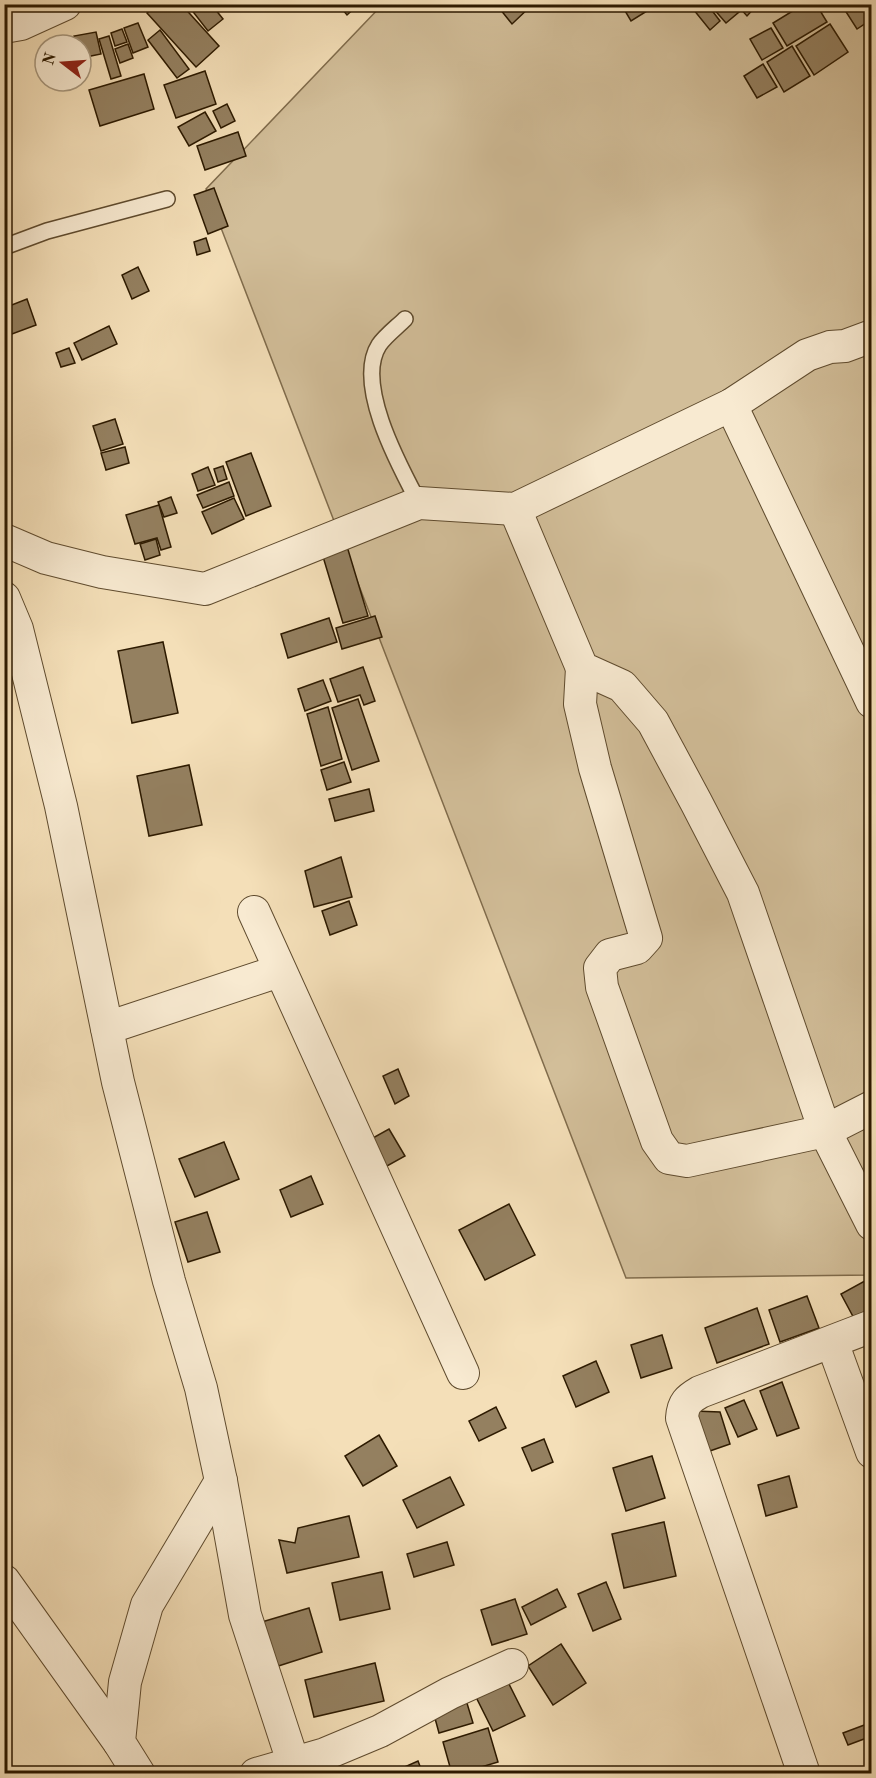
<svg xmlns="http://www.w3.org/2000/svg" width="876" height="1778" viewBox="0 0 876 1778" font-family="'Old Standard TT',serif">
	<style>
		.green { fill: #d2be99; stroke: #806c4c; stroke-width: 1.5 }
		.building { fill: #948060; stroke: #2d1a00; stroke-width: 1.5 }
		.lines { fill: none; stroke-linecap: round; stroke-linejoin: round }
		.lane-casing { stroke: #5f4b2e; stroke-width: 18 }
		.street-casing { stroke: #5f4b2e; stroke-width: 34 }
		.lane { stroke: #f8ead1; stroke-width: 15 }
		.street { stroke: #f8ead1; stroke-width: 32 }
	</style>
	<rect width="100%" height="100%" fill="#f4dfb8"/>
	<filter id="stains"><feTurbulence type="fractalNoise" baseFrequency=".00333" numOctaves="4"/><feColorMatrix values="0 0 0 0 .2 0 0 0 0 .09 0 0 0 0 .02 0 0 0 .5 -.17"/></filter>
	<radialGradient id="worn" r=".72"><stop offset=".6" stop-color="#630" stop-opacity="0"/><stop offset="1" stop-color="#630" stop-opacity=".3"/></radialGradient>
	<!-- green -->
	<path class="green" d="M382,5h489v1270l-245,3 -420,-1089z"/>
	<!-- building -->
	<g class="building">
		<path d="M156,4h25l38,42 -23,21 -49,-54z"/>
		<path d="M187,4h24l12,15 -15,12z"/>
		<path d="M338,4h21l-12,11z"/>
		<path d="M496,4h37l-21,20z"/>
		<path d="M621,4h34v2l-24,15z"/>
		<path d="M689,4h18l13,17 -10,9z"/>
		<path d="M715,4h19l5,8 -13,11 -14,-16z"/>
		<path d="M742,4h16l-11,12 -8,-9z"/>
		<path d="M804,4h12l11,18 -40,24 -14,-23z"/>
		<path d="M841,4h25l6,8v7l-15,10z"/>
		<path d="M138,23l10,24 -15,6 -9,-25z"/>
		<path d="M830,24l18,28 -34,23 -18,-29z"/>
		<path d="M771,28l12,20 -21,12 -12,-21z"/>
		<path d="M122,29l5,13 -12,4 -4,-13z"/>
		<path d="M160,30l29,39 -12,9 -29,-38z"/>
		<path d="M96,32l5,22 -20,4v-13h-6l-1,-9z"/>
		<path d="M109,36l12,40 -10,3 -12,-40z"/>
		<path d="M128,44l5,14 -13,5 -5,-14z"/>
		<path d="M792,46l18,30 -26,16 -17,-30z"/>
		<path d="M763,64l14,23 -20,11 -13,-22z"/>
		<path d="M205,71l11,33 -40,14 -12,-33z"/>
		<path d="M144,74l10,35 -54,17 -11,-36z"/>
		<path d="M227,104l8,17 -14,7 -8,-17z"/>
		<path d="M205,112l11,19 -27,15 -11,-19z"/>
		<path d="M238,132l8,24 -41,14 -8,-24z"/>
		<path d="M214,188l14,38 -20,8 -14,-39z"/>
		<path d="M206,238l4,13 -13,4 -3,-13z"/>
		<path d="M138,267l11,24 -17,8 -10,-24z"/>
		<path d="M27,299l9,26 -32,12v-29z"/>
		<path d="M109,326l8,18 -35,16 -8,-17z"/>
		<path d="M69,348l6,15 -14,4 -5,-14z"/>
		<path d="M115,419l8,25 -22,7 -8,-25z"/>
		<path d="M125,447l4,16 -23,7 -5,-17z"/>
		<path d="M251,453l20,53 -25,10 -20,-54z"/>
		<path d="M223,466l4,13 -9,3 -4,-13z"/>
		<path d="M208,467l7,18 -17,6 -6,-17z"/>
		<path d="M229,482l5,14 -31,12 -6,-13z"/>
		<path d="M171,497l6,16 -13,4 -6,-15z"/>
		<path d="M234,498l10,21 -32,15 -10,-22z"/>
		<path d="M159,505l12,42 -10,3 -4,-12 -22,6 -9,-29z"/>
		<path d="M156,539l4,16 -15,5 -5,-16z"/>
		<path d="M346,543l22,73 -25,7 -22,-73z"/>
		<path d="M375,616l7,21 -40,12 -6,-21z"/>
		<path d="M329,618l8,24 -49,16 -7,-24z"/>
		<path d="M163,642l15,71 -46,10 -14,-72z"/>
		<path d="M363,667l12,34 -11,4 -4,-10 -22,7 -8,-23z"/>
		<path d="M323,680l8,21 -26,10 -7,-22z"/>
		<path d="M358,699l21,62 -27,9 -20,-62z"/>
		<path d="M328,707l14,52 -21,7 -14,-52z"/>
		<path d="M344,762l7,20 -24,8 -6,-20z"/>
		<path d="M189,765l13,60 -53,11 -12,-60z"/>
		<path d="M369,789l5,22 -39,10 -6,-22z"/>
		<path d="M341,857l11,40 -38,10 -9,-36z"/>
		<path d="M349,901l8,24 -27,10 -8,-24z"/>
		<path d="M398,1069l11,27 -14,8 -12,-28z"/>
		<path d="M389,1129l16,27 -27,15 -16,-27z"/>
		<path d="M224,1142l15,37 -44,18 -16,-38z"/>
		<path d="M311,1176l12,28 -32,13 -11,-27z"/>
		<path d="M509,1204l26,51 -50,25 -26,-50z"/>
		<path d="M207,1212l13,40 -32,10 -13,-40z"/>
		<path d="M872,1277v36l-16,9 -15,-28z"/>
		<path d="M807,1296l12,32 -39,14 -11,-32z"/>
		<path d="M757,1308l12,36 -52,19 -12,-35z"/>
		<path d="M662,1335l10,33 -31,10 -10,-33z"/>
		<path d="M596,1361l13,31 -33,15 -13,-31z"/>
		<path d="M782,1382l17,46 -22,8 -17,-45z"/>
		<path d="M744,1400l13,29 -19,8 -13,-29z"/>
		<path d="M496,1407l10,21 -27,13 -10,-20z"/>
		<path d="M694,1411l26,1 10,32 -23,8z"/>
		<path d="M379,1435l18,31 -34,20 -18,-30z"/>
		<path d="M544,1439l9,23 -21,9 -10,-23z"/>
		<path d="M652,1456l13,42 -39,13 -13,-43z"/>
		<path d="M789,1476l8,31 -31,9 -8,-31z"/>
		<path d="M450,1477l14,28 -47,23 -14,-28z"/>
		<path d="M349,1516l10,41 -72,16 -8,-33 16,3 3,-15z"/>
		<path d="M664,1522l12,54 -52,12 -12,-54z"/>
		<path d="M447,1542l7,23 -40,12 -7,-23z"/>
		<path d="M382,1572l8,37 -50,11 -8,-37z"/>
		<path d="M606,1582l15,37 -28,12 -15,-37z"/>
		<path d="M557,1589l9,18 -35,18 -9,-18z"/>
		<path d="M515,1599l12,35 -35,11 -11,-35z"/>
		<path d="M309,1608l13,44 -53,17 -14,-45z"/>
		<path d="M561,1644l25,39 -33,22 -25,-39z"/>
		<path d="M375,1663l9,38 -70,16 -9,-37z"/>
		<path d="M508,1682l17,34 -32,15 -17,-34z"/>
		<path d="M466,1700l7,23 -34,10 -6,-22z"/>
		<path d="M867,1724l5,12 -24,9 -5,-12z"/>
		<path d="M488,1728l10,34 -40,12h-6l-9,-32z"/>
		<path d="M418,1761l5,13h-34z"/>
	</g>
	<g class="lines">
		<!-- lane casing -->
		<g class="lane-casing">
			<g id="lane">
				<path d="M4,247l43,-16 120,-32"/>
				<path d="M405,319c-8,8 -20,17 -26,26 -25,39 21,122 40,158"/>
			</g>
		</g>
		<!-- street casing -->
		<g class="street-casing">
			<g id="street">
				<path d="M4,27l17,-3 44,-20"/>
				<path d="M731,405l141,297"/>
				<path d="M515,509l67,159 40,18 31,36 43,80 47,91 82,238 47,93"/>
				<path d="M4,540l42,18 56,14 103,17 214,-86 96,6 216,-104 76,-50 23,-8 15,-1 27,-10"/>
				<path d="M4,598l13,31 44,177 57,276 51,199 32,107 20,93 -74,124 -22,77 -6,60 20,32"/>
				<path d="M582,668l-2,36 15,64 51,170 -9,10 -27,7 -10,13 2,19 55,154 12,17 18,3 138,-30 47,-24"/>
				<path d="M254,912l209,461"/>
				<path d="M107,1028l172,-57"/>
				<path d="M832,1342l40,110"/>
				<path d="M221,1481l24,134 48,147"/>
				<path d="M4,1581l115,161"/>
				<path d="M256,1774l69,-20 55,-23 70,-38 62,-28"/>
				<path d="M804,1774l-122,-356c1,-15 6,-19 18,-26l172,-66"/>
			</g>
		</g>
		<!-- lane -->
		<use href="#lane" class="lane"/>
		<!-- street -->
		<use href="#street" class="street"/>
	</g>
	<!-- margin -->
	<rect width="876" height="1778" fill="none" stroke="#f4dfb8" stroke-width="24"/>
	<rect x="6" y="6" width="864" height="1766" fill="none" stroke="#2d1a00" stroke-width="3"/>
	<rect x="12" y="12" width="852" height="1754" fill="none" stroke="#2d1a00" stroke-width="1.5"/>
	<!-- north arrow -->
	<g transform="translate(63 63) rotate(287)"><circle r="28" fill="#f8ead1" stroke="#a7977d" stroke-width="1.5"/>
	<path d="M0-4.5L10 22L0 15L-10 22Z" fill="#8f2418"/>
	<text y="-9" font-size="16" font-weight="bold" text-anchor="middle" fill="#2d1a00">N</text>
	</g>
	<rect width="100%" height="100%" filter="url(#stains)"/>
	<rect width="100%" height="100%" fill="url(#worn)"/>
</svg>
